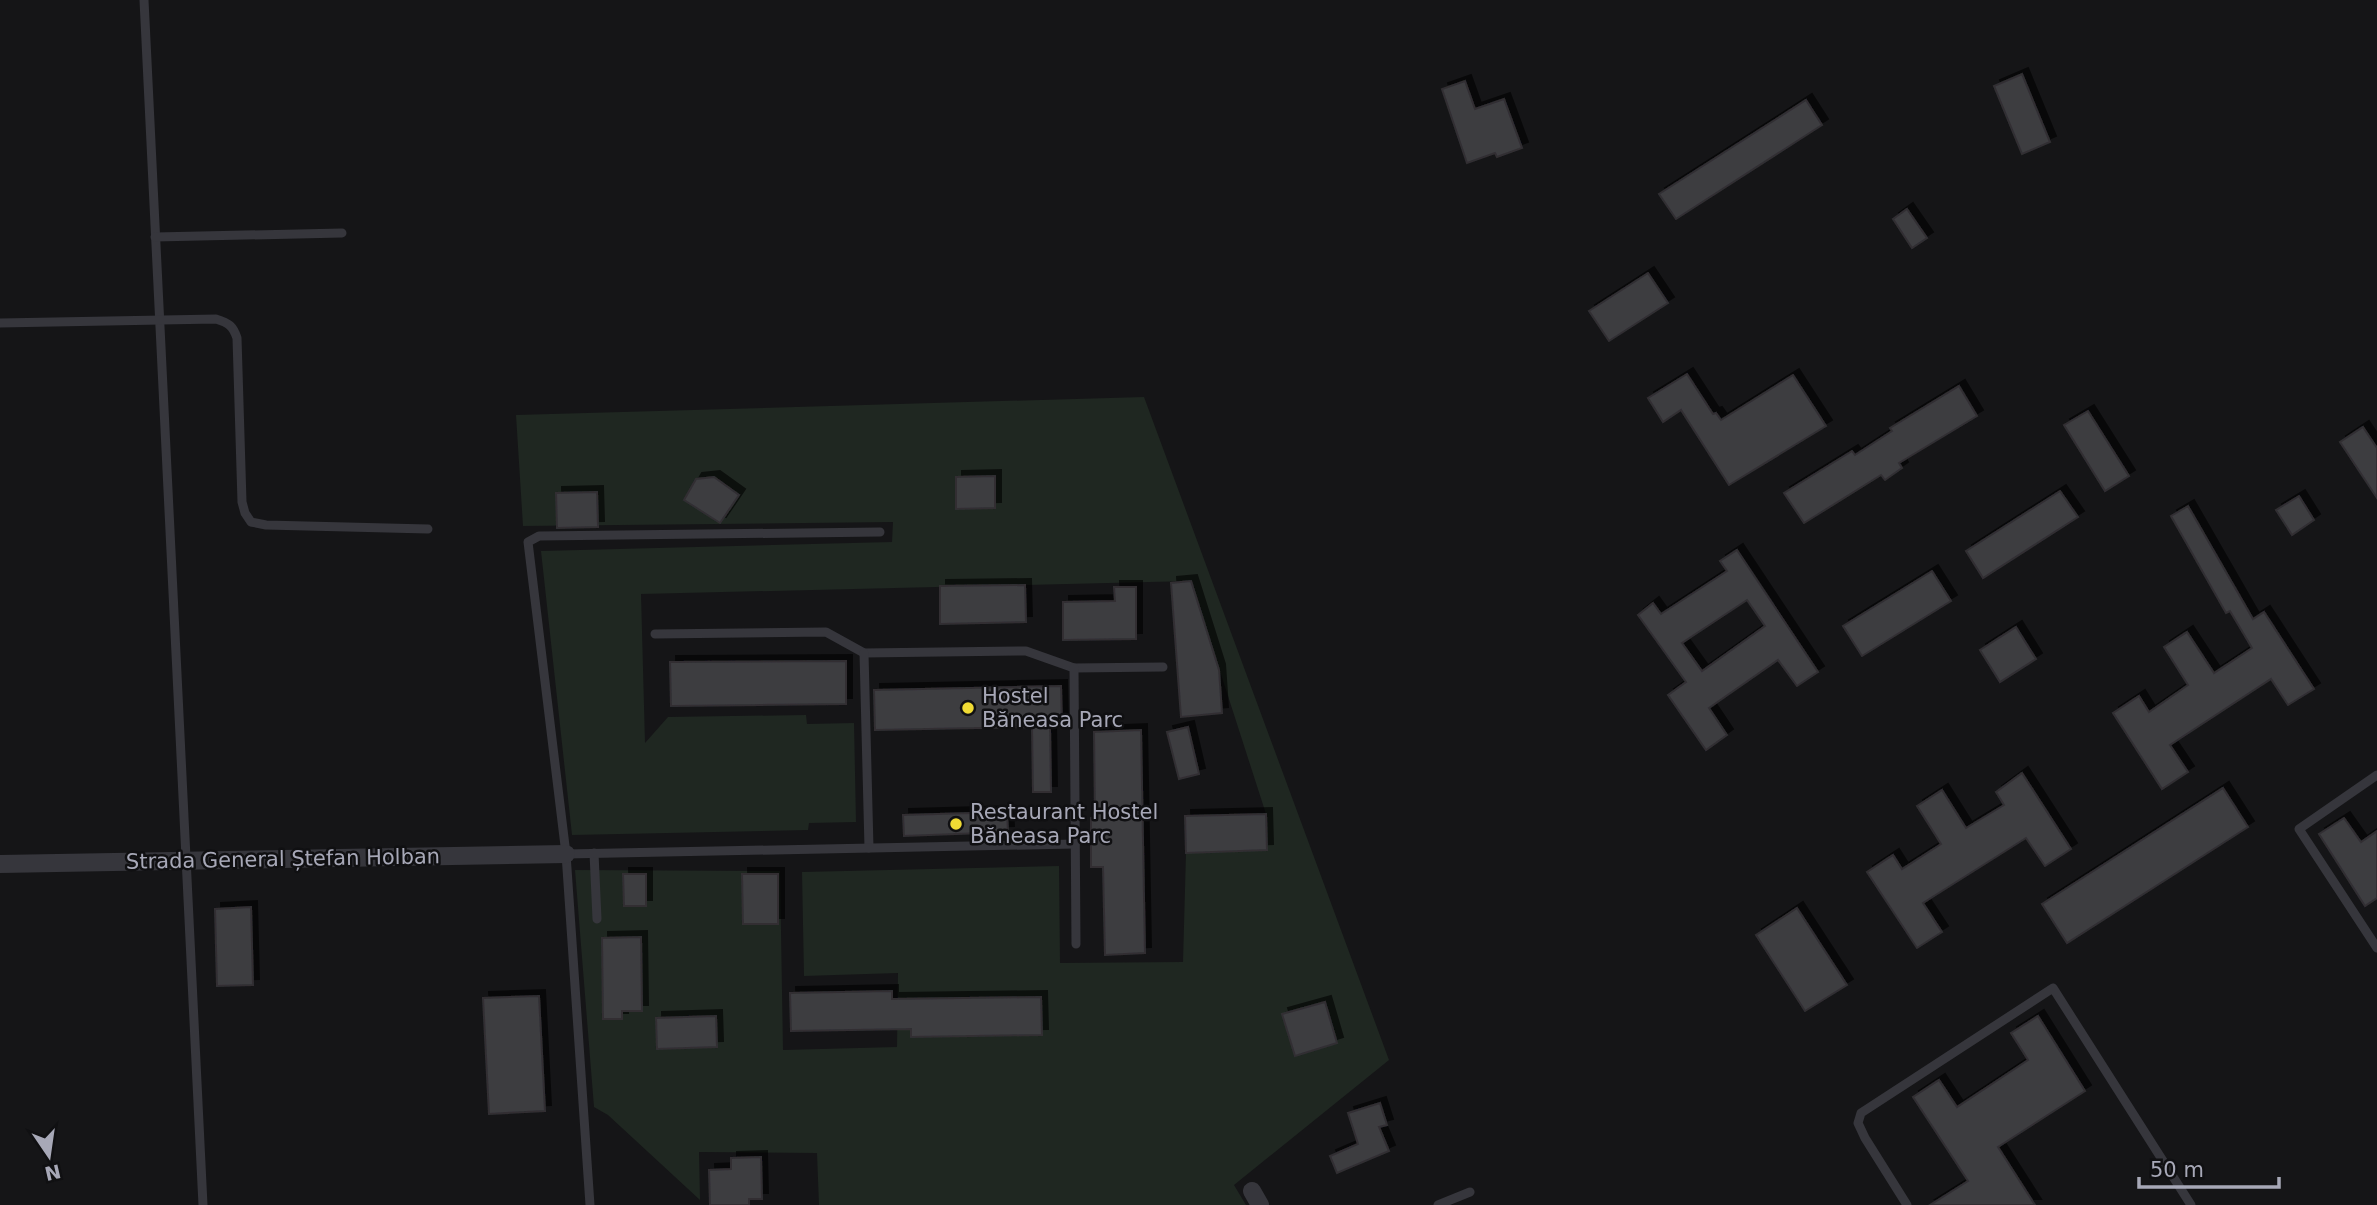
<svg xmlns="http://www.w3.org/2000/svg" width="2377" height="1205" viewBox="0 0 2377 1205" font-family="'DejaVu Sans',sans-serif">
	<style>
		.green { fill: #1f2721 }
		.building { fill: #3d3c41; stroke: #302f33; stroke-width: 2; fill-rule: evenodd; filter: url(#shadow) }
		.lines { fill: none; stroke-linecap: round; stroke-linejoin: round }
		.lane { stroke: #36363c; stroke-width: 9 }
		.street { stroke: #36363c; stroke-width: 18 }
		.poi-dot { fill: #f0db34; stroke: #101012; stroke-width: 2.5 }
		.labels { text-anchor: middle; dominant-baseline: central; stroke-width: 5; stroke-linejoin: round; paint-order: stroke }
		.poi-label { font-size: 21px; fill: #a7a8b7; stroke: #101012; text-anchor: start }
		.street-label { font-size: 21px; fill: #a7a8b7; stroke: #101012 }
	</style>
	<defs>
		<filter id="shadow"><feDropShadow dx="6" dy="-6" stdDeviation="0" flood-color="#0009"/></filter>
	</defs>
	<rect width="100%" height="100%" fill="#151517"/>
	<!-- green -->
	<path class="green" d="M1144,397l245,663 -155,125 12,20h-427l-2,-52 -118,-1 1,48 -92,-85 -14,-8 -19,-237 205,1 3,179 114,-3 1,-74 -94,3 -2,-104 257,-6 1,97 123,-1 3,-109 80,-3v-36l-75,-233 -550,13 4,149 23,-26 138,-2 1,9 47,-1 2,99 -47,1 -1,7 -236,5 -31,-284 351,-9 1,-20 -370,4 -7,-111z"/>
	<!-- building -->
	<g class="building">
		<path d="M2022,74l28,68 -28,12 -28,-68z"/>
		<path d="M1465,81l10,28 29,-10 18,49 -25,9 -2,-4 -28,10 -25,-74z"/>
		<path d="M1806,100l16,25 -146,94 -17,-25z"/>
		<path d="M1907,209l20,29 -15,10 -19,-29z"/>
		<path d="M1648,273l20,30 -59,38 -20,-30z"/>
		<path d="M1687,374l26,40 3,-1 5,7 72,-45 33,51 -97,59 -48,-75 -18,12 -15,-24z"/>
		<path d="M1959,386l18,30 -78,47 3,5 -17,12 -4,-5 -77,48 -20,-30 68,-42 3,4 37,-24 -2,-3z"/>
		<path d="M2088,411l41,65 -24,15 -41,-66z"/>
		<path d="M2363,427l14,21v50l-37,-56z"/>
		<path d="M995,476v32l-39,1v-32z"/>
		<path d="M714,477l25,18 -19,28 -36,-23 12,-21z"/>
		<path d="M2060,491l18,26 -95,61 -17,-27z"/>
		<path d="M597,492l1,35 -41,1 -1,-35z"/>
		<path d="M2299,496l15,24 -22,15 -16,-25z"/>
		<path d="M2188,506l65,113 11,-7 50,77 -26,16 -17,-26 -101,66 18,27 -26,17 -49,-76 26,-17 10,16 39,-27 -24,-38 23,-15 27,41 38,-25 -22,-37 -4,2 -55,-97z"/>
		<path d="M1737,550l81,122 -21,14 -19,-26 -69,48 18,27 -21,15 -38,-55 18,-13 -48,-67 15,-12 8,11 66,-43 -7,-10zM1747,600l18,26 -63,45 -20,-28z"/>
		<path d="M1932,571l19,30 -89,55 -19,-30z"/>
		<path d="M1191,581l28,89 3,43 -41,4 -10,-134z"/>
		<path d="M1025,585l1,37 -86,2v-38z"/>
		<path d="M1114,587h22v52l-73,1v-38l52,-1z"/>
		<path d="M2016,627l20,32 -36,23 -20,-32z"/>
		<path d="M846,661v43l-175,2 -1,-44z"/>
		<path d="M1061,686l1,40 -12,1 1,65h-18l-1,-65 -157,3 -1,-40z"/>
		<path d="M1188,727l11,47 -20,5 -12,-47z"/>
		<path d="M1141,730l4,223 -40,2 -2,-88h-12v-49l4,-1 -1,-85z"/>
		<path d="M2022,773l49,76 -26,17 -19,-28 -103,65 19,29 -25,16 -50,-76 26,-17 9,14 39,-25 -24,-38 25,-16 24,38 38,-23 -8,-13z"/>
		<path d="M2223,788l25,39 -181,116 -25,-39z"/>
		<path d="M1007,812l1,20 -104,4 -1,-21z"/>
		<path d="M1266,814l1,36 -81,3 -1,-37z"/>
		<path d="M2344,818l17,24 16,-11v67l-12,8 -46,-72z"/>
		<path d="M623,874h23v32h-22z"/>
		<path d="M742,874h36v50h-35z"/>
		<path d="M251,907l2,78 -36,1 -2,-77z"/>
		<path d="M1797,908l50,77 -42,26 -49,-76z"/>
		<path d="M641,937l1,74h-20v8h-19l-1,-81z"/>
		<path d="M892,991v8l149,-2 1,38 -131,2v-8l-120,2 -1,-38z"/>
		<path d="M539,996l6,115 -56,3 -6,-116z"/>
		<path d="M1325,1002l12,41 -42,13 -13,-42z"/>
		<path d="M716,1016l1,31 -60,2 -1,-31z"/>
		<path d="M2038,1016l47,75 -87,56 37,58h-105l38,-24 -55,-84 26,-17 18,27 71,-47 -17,-27z"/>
		<path d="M1380,1103l7,22 -8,2 10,24 -52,22 -7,-17 28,-12 -10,-31z"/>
		<path d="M761,1157l1,42h-13v6h-39l-1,-35 22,-1v-11z"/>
	</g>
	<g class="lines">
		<!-- lane -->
		<g class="lane">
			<path d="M144,0l59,1205"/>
			<path d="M155,237l187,-4"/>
			<path d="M0,323l216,-4c13,4 17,7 21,19l5,164 3,11 6,9 15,3 162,4"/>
			<path d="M655,634l171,-2 38,21 162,-2 48,17 89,-1"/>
			<path d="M864,653l5,195"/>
			<path d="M1074,668l2,276"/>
			<path d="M2377,775l-78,54 78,119"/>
			<path d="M594,853l3,66"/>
			<path d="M566,854l509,-10"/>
			<path d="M590,1205l-24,-351 -38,-312 11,-6 341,-4"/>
			<path d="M1438,1205l32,-13"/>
			<path d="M1907,1205l-42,-67 -7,-15 3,-10 192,-125 138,217"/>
		</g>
		<!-- street -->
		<g class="street">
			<path d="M0,864l566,-10"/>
			<path d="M1252,1191l8,14"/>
		</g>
	</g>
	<!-- markers -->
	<g class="poi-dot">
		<circle cx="968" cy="708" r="7"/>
		<circle cx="956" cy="824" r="7"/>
	</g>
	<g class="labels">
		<!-- poi labels -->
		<g class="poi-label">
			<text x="982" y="696">Hostel<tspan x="982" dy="24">Băneasa Parc</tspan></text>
			<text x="970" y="812">Restaurant Hostel<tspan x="970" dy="24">Băneasa Parc</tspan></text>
		</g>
		<!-- street labels -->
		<g class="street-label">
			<text transform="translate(283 859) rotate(-1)">Strada General Ștefan Holban</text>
		</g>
	</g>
	<!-- north arrow -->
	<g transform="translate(49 1156) rotate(167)" stroke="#101012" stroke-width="5" paint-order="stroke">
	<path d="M0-5L12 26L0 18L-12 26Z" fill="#a7a8b7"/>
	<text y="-10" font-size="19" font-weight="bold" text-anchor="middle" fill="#a7a8b7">N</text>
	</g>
	<!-- scale -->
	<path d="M2139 1177v10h140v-10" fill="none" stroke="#a7a8b7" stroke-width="3.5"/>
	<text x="2150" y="1177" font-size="21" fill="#a7a8b7" stroke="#101012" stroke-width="5" paint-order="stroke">50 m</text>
</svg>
